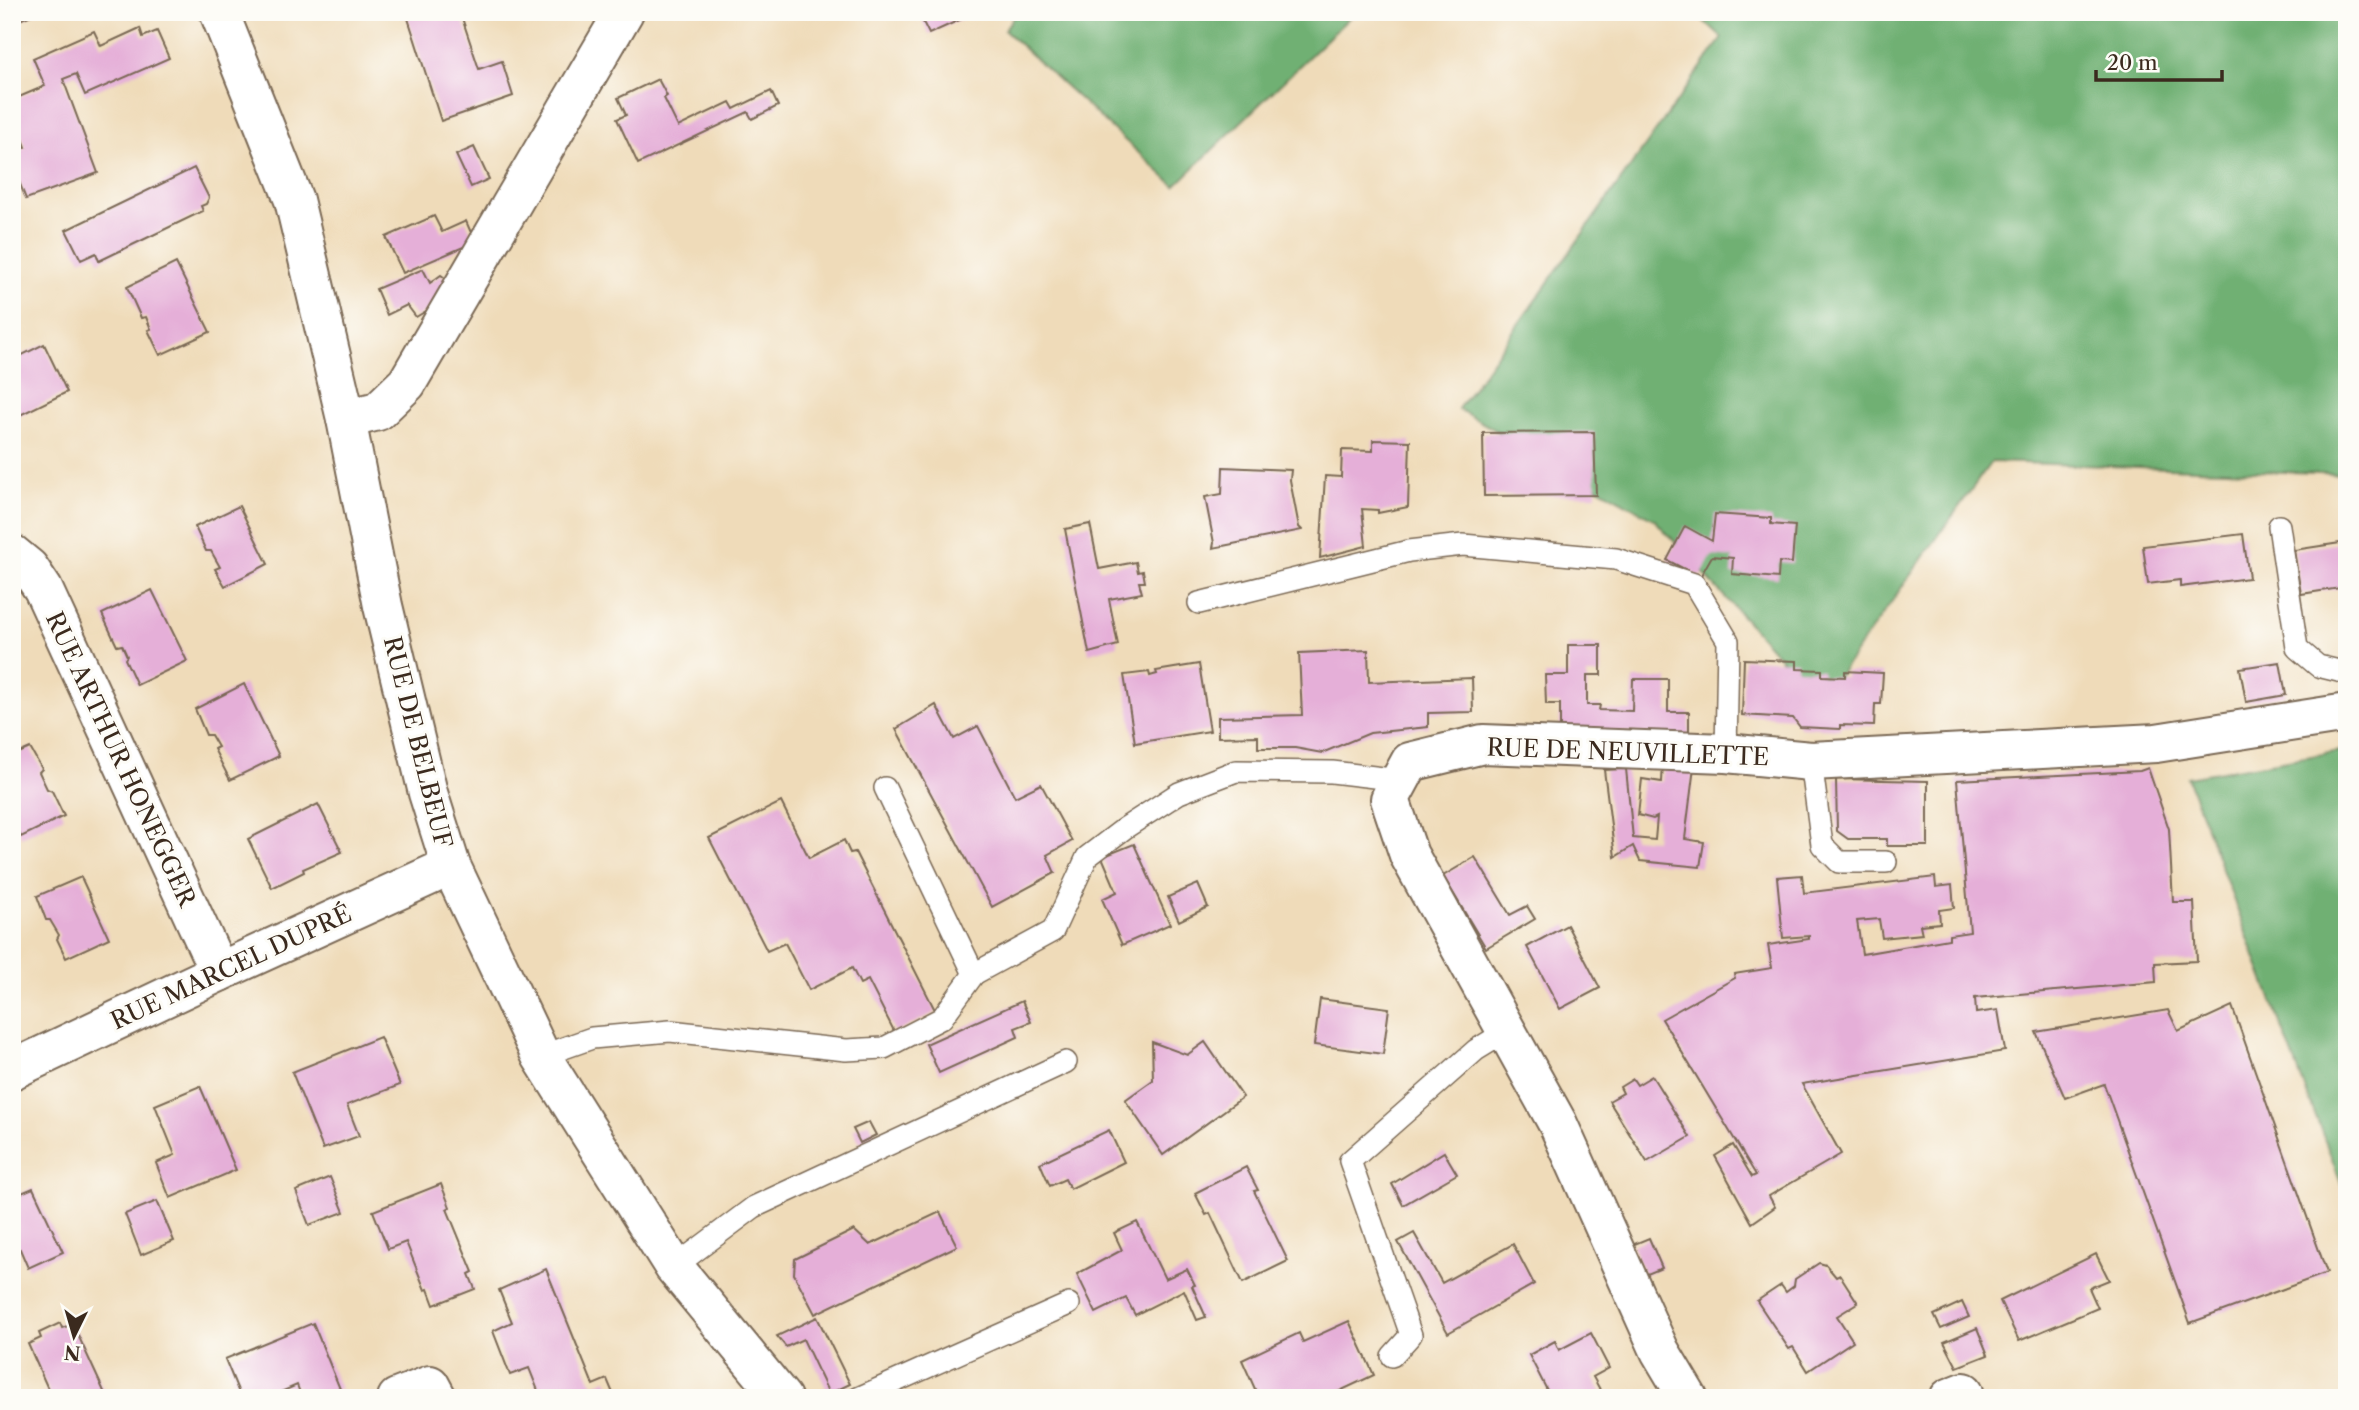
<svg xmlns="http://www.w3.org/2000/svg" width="2359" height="1410" viewBox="0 0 2359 1410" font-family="'Libre Caslon Text',serif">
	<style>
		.forest { fill: #6fb073; stroke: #556d48; stroke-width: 2 }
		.building { fill: #e5afd8 }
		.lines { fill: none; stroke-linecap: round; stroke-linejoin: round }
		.service-casing { stroke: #7a6854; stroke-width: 24 }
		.minor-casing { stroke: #7a6854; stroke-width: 42 }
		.tertiary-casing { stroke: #7a6854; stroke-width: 42 }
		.service { stroke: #fff; stroke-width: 21 }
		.minor { stroke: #fff; stroke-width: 38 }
		.tertiary { stroke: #fff; stroke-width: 38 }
		.labels { text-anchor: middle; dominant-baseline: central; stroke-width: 6; stroke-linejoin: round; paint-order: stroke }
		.street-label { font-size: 24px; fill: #3b2a1e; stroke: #fdfcf7 }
	</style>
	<rect width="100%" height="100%" fill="#fdfcf7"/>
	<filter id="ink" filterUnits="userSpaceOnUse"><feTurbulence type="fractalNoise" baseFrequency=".0143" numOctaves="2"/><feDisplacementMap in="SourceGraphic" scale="14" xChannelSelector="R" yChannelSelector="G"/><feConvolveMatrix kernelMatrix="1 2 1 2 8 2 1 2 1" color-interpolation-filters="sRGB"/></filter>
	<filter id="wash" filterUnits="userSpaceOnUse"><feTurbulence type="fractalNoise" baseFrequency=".00686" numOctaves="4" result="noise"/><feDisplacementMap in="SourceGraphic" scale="28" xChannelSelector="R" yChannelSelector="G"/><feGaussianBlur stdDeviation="1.57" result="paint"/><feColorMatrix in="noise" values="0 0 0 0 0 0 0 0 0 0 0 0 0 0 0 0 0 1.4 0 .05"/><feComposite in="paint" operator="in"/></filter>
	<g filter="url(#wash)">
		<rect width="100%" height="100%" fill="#efdbb9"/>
		<!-- forest -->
		<g class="forest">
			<path d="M1017,12h338l-180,174 -171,-156z"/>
			<path d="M1694,12h653v462l-356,-12 -171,240 -165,-182 -197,-111 264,-371z"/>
			<path d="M2347,750v449l-160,-422z"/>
		</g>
		<g id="blocks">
			<!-- building -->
			<g class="building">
				<path d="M17,12h21l-18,8z"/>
				<path d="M406,12h54l19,57 23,-8 11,35 -72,25z"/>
				<path d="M939,12h22l3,6 -35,16 -7,-14z"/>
				<path d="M140,28l3,9 14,-6 12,27 -84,37 -9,-21 -13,5 35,94 -72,26 -14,-35v-11l14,-6 -14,-37v-10l33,-14 -12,-28 61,-27 7,15z"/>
				<path d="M658,79l9,17 -3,2 14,29 52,-25 4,7 37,-18 7,15 -26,13 -4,-7 -110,52 -21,-45 9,-4 -8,-17z"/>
				<path d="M474,147l15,32 -18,8 -15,-32z"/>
				<path d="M194,168l15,30 -3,6 -5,2 2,5 -104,50 -3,-8 -15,7 -15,-30z"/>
				<path d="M434,216l8,16 24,-11 9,21 -72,31 -17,-36z"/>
				<path d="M176,263l34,69 -50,23 -12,-25 3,-1 -5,-12 -5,1 -14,-31z"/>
				<path d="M423,269l7,14 11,-8 12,9 -17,21 -20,12 -9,-12 -20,10 -11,-26z"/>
				<path d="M44,344l23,48 -55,27v-59z"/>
				<path d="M1594,432l2,63 -112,1 -1,-63z"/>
				<path d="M1373,440l37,1 -2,66 -30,6v-3l-16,-1 4,37 -46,12 5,-82 16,1 1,-27 31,1z"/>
				<path d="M1223,467l68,3 -1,10 9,47 3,3 -89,18 1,-5 -9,-46 17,-3z"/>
				<path d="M239,506l29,58 -43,22 -10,-17 5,-2 -9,-16h-5l-11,-24z"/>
				<path d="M1715,514l56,4v6l24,2 -3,37 -13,-1 -1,16 -46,-4 1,-16 -21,-2 -12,21 -33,-17 18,-34 27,15z"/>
				<path d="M1090,524l9,45 37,-7 2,10 5,-1 2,11h-6l3,11 -33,6 9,46 -29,8 -24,-124z"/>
				<path d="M2243,534l6,44 -69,9v-7l-32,4 -5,-38z"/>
				<path d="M2347,542v45l-46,7 -7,-44z"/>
				<path d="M152,590l35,71 -50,24 -12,-26 2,-3 -5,-11 -5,1 -15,-32z"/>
				<path d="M1568,645h33v30h-14v30h13l-1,5 33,1 1,-32h35v33h21v25l-129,-9v-24h-14l-1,-29h23z"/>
				<path d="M1368,650l1,32 103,-4 1,34 -45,1v14l-58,6 -48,20 -27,-5h-37v-12l-40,1v-20l84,-2 -3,-62z"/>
				<path d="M1744,659l53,2v8l25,1v6l23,1v-6l38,2 -2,31h-6l-1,22 -34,-1v4l-40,-2 -7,-9 -51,-3z"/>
				<path d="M2280,662l6,33 -40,7 -6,-34z"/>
				<path d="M1199,664l11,67 -75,12 -11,-68 25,-3 1,4 7,-2 -1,-3z"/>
				<path d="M244,684l35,72 -49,24 -16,-31 4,-2 -7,-12h-5l-11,-26z"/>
				<path d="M936,705l18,34 24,-13 37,71 26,-13 31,57 -25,14 8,18 -63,34 -96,-178z"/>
				<path d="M30,748l12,21 -3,3 8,17 5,2 12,25 -43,21 -9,-18v-63z"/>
				<path d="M1663,763l31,4 -9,72 19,3 -4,25 -60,-6 -7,-15 -18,11 -11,-87 22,-1 7,69 22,2 2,-23 -4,2 -15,-4 4,-36 20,3z"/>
				<path d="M2148,768l21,61 4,73h21l3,59 -42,2 1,19 -181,16 1,15 22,-3 7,41 -203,33 39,70 -72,42 6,11 -23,16 -37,-67 18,-11 19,32 4,-2 -94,-156 73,-41 -1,-4 38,-6 -4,-23 41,-6v-3l-26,2 -6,-61 25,-2 2,18 131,-16 1,10 16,-2 2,23 -15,2 1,13 -20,2 2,9 -40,4 -3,-19 -22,2 5,33 87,-15v-4l21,-3 -13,-152 183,-9z"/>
				<path d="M1836,779l92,2v65h-41v-7h-39l-11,-8z"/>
				<path d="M781,802l28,56 35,-18 6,13 5,-1 81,160 -41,21 -27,-53 -8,4 -8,-16 -43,22 -24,-47 -18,8 -58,-113z"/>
				<path d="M318,804l24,48 -39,17 1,3 -32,16 -24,-49z"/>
				<path d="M1134,844l36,80 -48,21 -20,-46 15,-7 -15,-35z"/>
				<path d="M1475,857l35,58 17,-9 8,13 -49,29 -43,-72z"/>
				<path d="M81,877l28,61 -43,20 -9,-19 2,-4 -9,-15h-4l-9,-24z"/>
				<path d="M1198,884l10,23 -29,14 -11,-24z"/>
				<path d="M1567,925l33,63 -40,21 -33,-62z"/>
				<path d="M1320,999l69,9 -6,46 -69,-9z"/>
				<path d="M1022,1001l9,21 -16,6 3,9 -79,36 -13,-29z"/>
				<path d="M2232,1006l95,267 -137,50 -86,-239 -39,14 -29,-66 132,-22 10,21z"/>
				<path d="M380,1037l20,48 -53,20 12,31 -36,13 -31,-77z"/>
				<path d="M1152,1042l35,13 18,-13 38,55 -80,58 -38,-55 28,-20z"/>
				<path d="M1652,1076l38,61 -43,25 -38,-61 14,-8 -3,-6 13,-8 4,6z"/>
				<path d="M200,1086l36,84 -66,28 -14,-35 19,-8 -20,-50z"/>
				<path d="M869,1122l7,13 -16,8 -7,-14z"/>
				<path d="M1109,1130l15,32 -54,27 -5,-10 -15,7 -10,-23z"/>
				<path d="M1444,1152l13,22 -54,31 -11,-21z"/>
				<path d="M1246,1167l12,23 -4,1 34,70 -45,22 -33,-70 -4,2 -11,-22z"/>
				<path d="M330,1177l14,35 -35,13 -13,-34z"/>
				<path d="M441,1184l9,23 -3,2 26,63 -4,2 6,15 -41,16 -6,-16 -3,1 -19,-48 -18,7 -15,-38z"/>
				<path d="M33,1188l30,64 -35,16 -8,-19 -8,4v-56z"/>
				<path d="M157,1201l17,40 -33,14 -16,-41z"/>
				<path d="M940,1212l17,34 -142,68 -21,-40 1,-15 59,-29 16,15z"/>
				<path d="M1137,1222l28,57 22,-10 8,16 -3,1 14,31 -9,3 -13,-30 -49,25 -9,-17 -30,15 -19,-39 45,-24 -8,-17z"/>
				<path d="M1414,1233l28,50 71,-39 21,40 -86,49 -50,-91z"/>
				<path d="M1649,1238l13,30 -17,7 -13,-30z"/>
				<path d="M2096,1254l13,26 -20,8 9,20 -79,33 -19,-40z"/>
				<path d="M1819,1263l7,2 10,12 4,-2 18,28 -21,13 16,25 -45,30 -15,-24 -4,2 -32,-48 24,-16 5,7 8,-6 1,-7z"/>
				<path d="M546,1269l47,116 14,-6 8,19h-74l-12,-30 -19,7 -17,-44 19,-9 -13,-32z"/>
				<path d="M1962,1302l7,15 -28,12 -7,-14z"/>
				<path d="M817,1317l33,67 -21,10 -26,-55 -17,8 -9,-11z"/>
				<path d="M1349,1321l25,54 -49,23h-66l-17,-38 57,-27 4,9z"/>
				<path d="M60,1323l2,5 11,-4 34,74h-72l14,-7 -21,-47 13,-6 -2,-5z"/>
				<path d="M313,1323l27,66 -23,9h-15l-5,-13 -30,13h-26l-16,-39z"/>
				<path d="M1977,1328l11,27 -31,12 -13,-25z"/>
				<path d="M1591,1333l18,35 -16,9 10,18 -6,3h-46l-22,-43 26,-14 4,9z"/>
				<path d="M1453,1391l19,6v1h-31z"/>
			</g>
		</g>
	</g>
	<g filter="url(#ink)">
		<use href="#blocks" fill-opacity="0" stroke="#7a6854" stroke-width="2"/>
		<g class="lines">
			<!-- service casing -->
			<g class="service-casing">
				<g id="service">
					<path d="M2279,526l18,122 21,18 29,7"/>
					<path d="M1199,603l210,-52 54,-6 153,14 78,25 34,57 -2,112"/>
					<path d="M1811,761l11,84 17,17h47"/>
					<path d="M885,788l89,186 79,-43 34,-74 38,-29 54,-35 57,-22 96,1 68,8"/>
					<path d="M541,1056l51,-18 78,-7 176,19 38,-2 58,-30 32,-44"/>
					<path d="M674,1267l80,-60 312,-145"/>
					<path d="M1392,1356l19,-21 -61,-174 126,-111 31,-19"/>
					<path d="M858,1398l211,-94"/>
				</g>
			</g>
			<!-- minor casing -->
			<g class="minor-casing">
				<g id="minor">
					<path d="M346,419l32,-8 29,-28 217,-371"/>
					<path d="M12,554l17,14 14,21 176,383"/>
					<path d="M12,1070l207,-98 232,-106"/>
					<path d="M397,1398l33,-13 7,13"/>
					<path d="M1688,1398l-28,-47 -102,-227 -149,-269 -19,-56 20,-37 73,-18 243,9 85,8 345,-18 191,-30"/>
					<path d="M1949,1398l15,-6"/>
				</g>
			</g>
			<!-- tertiary casing -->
			<g class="tertiary-casing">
				<path id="tertiary" d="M219,12l75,188 52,219 37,187 45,187 23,73 90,190 133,211 108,131"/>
			</g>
			<!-- service -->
			<use href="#service" class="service"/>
			<!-- minor -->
			<use href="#minor" class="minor"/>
			<!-- tertiary -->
			<use href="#tertiary" class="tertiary"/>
		</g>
	</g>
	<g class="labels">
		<!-- street labels -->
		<g class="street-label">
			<text transform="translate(418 742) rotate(76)">RUE DE BELBEUF</text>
			<text transform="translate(1628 752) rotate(2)">RUE DE NEUVILLETTE</text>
			<text transform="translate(121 759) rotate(65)">RUE ARTHUR HONEGGER</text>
			<text transform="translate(231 967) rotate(-25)">RUE MARCEL DUPRÉ</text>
		</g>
	</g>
	<!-- margin -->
	<rect width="2359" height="1410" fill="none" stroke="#fdfcf7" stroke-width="42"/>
	<!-- north arrow -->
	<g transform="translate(74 1336) rotate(185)" stroke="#fdfcf7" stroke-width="5" paint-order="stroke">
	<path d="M0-5L12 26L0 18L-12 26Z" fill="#3b2a1e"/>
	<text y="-10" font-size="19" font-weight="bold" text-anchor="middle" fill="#3b2a1e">N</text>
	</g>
	<!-- scale -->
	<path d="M2096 70v10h126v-10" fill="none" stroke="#3b2a1e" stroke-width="3.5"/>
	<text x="2107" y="70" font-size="21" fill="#3b2a1e" stroke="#fdfcf7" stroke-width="5" paint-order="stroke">20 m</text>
</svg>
